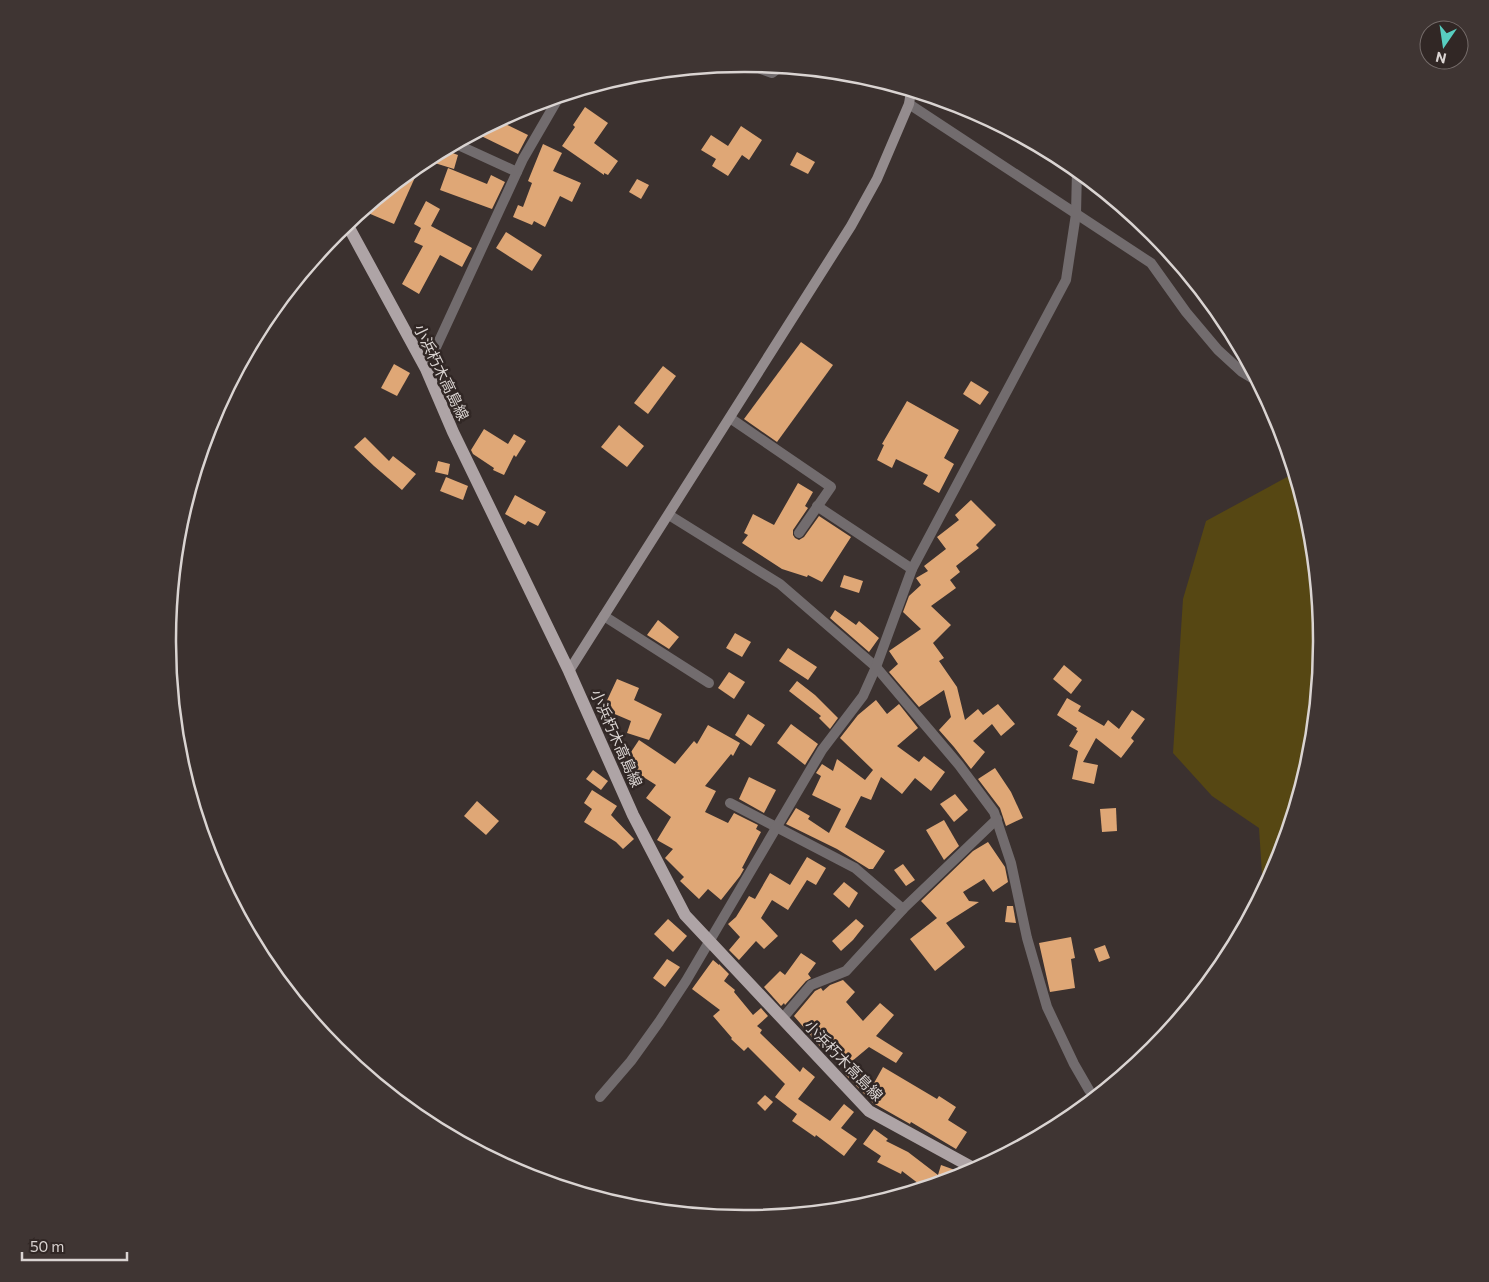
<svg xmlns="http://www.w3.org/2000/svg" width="1489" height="1282" viewBox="0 0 1489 1282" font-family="Commissioner,'Noto Sans JP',sans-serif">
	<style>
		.green { fill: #564713 }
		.building { fill: #dfa776 }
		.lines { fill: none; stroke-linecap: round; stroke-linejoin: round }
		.street { stroke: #726c6e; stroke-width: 10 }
		.secondary { stroke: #948c8e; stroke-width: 10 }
		.primary { stroke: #aea4a6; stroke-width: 12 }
		.labels { text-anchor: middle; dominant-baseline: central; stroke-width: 5; stroke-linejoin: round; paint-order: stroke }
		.street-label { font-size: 15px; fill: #dad4d2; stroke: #312725 }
		.rim { fill: none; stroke: #dad4d2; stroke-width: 2.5 }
	</style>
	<rect width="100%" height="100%" fill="#3b312f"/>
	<!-- green -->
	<path class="green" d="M1295,476l16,53 11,112 -11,113 -33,108 -15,28 -4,-62 -47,-32 -39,-43 10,-154 23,-78 81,-44z"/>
	<!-- building -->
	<g class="building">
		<path d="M585,107l23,16 -14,20 24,18 -10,14 -4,-2v2l-42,-29 13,-19 -2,-2z"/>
		<path d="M499,121l29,14 -10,19 -43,-21z"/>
		<path d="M741,126l21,14 -13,20 -7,-5 -14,21 -16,-10 4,-7 -15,-9 10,-15 17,11z"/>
		<path d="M543,144l19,9 -9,18 28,12 -9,19 -12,-6 -15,31 -11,-6 -2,4 -19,-8 5,-12 5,2 9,-24 -4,-2z"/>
		<path d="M444,150l14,5 -4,14 -29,-9z"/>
		<path d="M797,152l18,10 -7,12 -18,-9z"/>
		<path d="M421,164l-27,60 -26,-11 4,-10z"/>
		<path d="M448,168l39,16 4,-9 14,7 -13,27 -52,-19z"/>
		<path d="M637,179l12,6 -8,14 -12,-7z"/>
		<path d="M426,201l14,8 -9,17 41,22 -10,19 -22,-12 -21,39 -17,-10 21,-38 -9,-4 7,-14 -7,-4z"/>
		<path d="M506,232l36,23 -10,16 -36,-23z"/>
		<path d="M801,342l32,23 -56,77 -33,-23z"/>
		<path d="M394,364l16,9 -13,23 -16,-8z"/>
		<path d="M663,366l13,10 -28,38 -14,-11z"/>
		<path d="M971,381l18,11 -9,13 -17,-11z"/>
		<path d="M907,401l52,29 -15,28 10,6 -15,29 -16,-9 5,-9 -32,-16 -4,9 -15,-8 7,-15 -2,-1z"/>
		<path d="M619,425l25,21 -17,21 -26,-20z"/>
		<path d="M484,429l24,15 6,-10 12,7 -10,16 -2,-2 -10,20 -11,-5 1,-2 -21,-14 -2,-4z"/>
		<path d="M365,437l24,24 4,-5 23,18 -14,16 -28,-24 -20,-19z"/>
		<path d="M438,461l12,3 -2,11 -13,-3z"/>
		<path d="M446,477l22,9 -5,14 -23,-9z"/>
		<path d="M798,483l15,9 -8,14 3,2 -15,22v5l2,3 4,2 5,-3 15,-21 32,21 -29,45 -14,-7 -1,2 -25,-8 -40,-26 6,-8 -4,-2 9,-19 21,11z"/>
		<path d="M515,495l31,17 -8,14 -10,-5 -3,4 -20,-11z"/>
		<path d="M971,500l25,25 -20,20 3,3 -23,18 4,6 -10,8 6,8 -25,18 20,19 -18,18 11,15 -5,3 18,26 8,33 13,-11 5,6 15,-11 17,20 -14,12 -9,-12 -19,17 12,11 -14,17 -17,-22 -15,-17 12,-13 -7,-27 -25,17 -30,-35 9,-8 -9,-13 32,-22 -18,-17 6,-16 12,-11 -5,-7 12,-7 -4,-5 22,-17 -9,-12 22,-17 -4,-5z"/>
		<path d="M844,575l19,6 -4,12 -19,-6z"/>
		<path d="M835,610l21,15 3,-4 20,17 -10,14 -39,-34z"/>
		<path d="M658,620l21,17 -10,12 -22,-14z"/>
		<path d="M735,633l16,9 -9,15 -16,-9z"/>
		<path d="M788,648l29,19 -9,13 -29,-19z"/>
		<path d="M1064,665l18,15 -11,14 -18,-15z"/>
		<path d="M729,672l16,10 -11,17 -16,-11z"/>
		<path d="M617,679l22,9 -5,12 28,14 -13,26 -22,-7 4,-12 -28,-12z"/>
		<path d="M797,681l18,14 23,23 -8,11 -11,-11 2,-2 -32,-25z"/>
		<path d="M1067,698l14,8 -3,5 26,15 4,-6 11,9 13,-19 13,9 -14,19 3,3 -13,17 -25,-20 -13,24 15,3 -4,19 -22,-5 6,-28 -9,-5 9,-15 -2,-1 1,-2 -20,-13z"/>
		<path d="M876,700l11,14 12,-10 19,24 -21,18 22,16 5,-6 21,16 -14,19 -16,-13 -13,16 -21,-17 -10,23 -10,-4 -16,31 40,24 -12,18h-4l-32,-20 -51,-25 10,-16 14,8 -2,3 21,14 12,-24 -29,-14 9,-19 -5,-3 6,-9 11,7 4,-12 28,21 8,-10 -33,-32 18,-23z"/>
		<path d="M748,714l17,11 -14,21 -16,-11z"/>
		<path d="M791,724l27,20 -13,21 -28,-22z"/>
		<path d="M708,725l32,18 -7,13 -2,-2 -26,32 11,5 -11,21 23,11 6,-10 24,12 -2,4 5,3 -19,36 2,1 -4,7 -19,24 -13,-11 -9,10 -19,-18 4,-4 -19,-19 8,-9 -16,-9 14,-23 -25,-19 10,-13 -33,-21 16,-24 36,24 19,-23 3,3z"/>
		<path d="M995,768l16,24 12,26 -17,8 -6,-18 -22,-29z"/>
		<path d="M593,770l15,11 -7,9 -15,-11z"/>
		<path d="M749,777l27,13 -12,23 -25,-14z"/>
		<path d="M592,790l25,16 -6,9 23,24 -11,10 -7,-7 -32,-20 8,-13 -8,-6z"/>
		<path d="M955,794l13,16 -14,12 -14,-18z"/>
		<path d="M477,801l22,20 -13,14 -22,-19z"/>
		<path d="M1116,808l1,23 -15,1 -2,-23z"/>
		<path d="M944,820l15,26 -15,14 -18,-30z"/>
		<path d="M988,842l17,25 3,15 -15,10 -9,-13 -21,13 6,9 10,1 -33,21 19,24 -30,24 -25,-32 27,-21 -16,-17 52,-50z"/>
		<path d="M807,857l19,11 -10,17 -9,-5 -19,30 -16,-10 -11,18 17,18 -14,13 -8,-8 -17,19 -10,-10 11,-13 -12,-13 8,-7 13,-21 6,3 15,-26 20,12z"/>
		<path d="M903,864l12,16 -9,6 -12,-16z"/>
		<path d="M844,882l14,11 -9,15 -16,-14z"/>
		<path d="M1007,906h6l3,17 -11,-1z"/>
		<path d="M668,919l19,17 -14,16 -19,-18z"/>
		<path d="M856,919l8,7 -11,14 -12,11 -9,-10z"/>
		<path d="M1071,937l4,21 -4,1 4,29 -25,4 -11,-49z"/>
		<path d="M1105,945l5,13 -11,4 -5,-13z"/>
		<path d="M801,953l15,10 -8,11 3,4 -5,3 -21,24 -1,-2 -3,3 -17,-19 16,-16 5,4z"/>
		<path d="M667,959l13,8 -15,20 -12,-9z"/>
		<path d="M713,960l6,5v-1l10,10 -5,7 11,9 -1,2 19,23 8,-7 7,8 -11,10 5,4 -2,3 40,39 3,-5 12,10 -17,22 32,22 14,-17 10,8 -13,16 16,11 -13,17 -28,-21 -1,2 -23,-16 5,-7 -22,-17 10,-13 -37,-37 -4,4 -13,-12 1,-1 -19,-22 7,-6 -28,-21z"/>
		<path d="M843,980l12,12 -9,10 17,19 17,-18 14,12 -18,21 27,17 -7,10 -27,-16 -24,20 -16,-18 -4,3 -31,-36 21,-25 6,-3 2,3 7,-6z"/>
		<path d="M853,1063l21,20 9,-16 54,32 2,-3 17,11 -8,13 19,12 -11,17 -45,-27 -1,2 -37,-21 -29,-30z"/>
		<path d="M765,1095l8,7 -8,9 -8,-8z"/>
		<path d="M874,1129l14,10 -2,2 22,11 30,23 3,-10 25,9 -43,13 -21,-16 -1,3 -24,-12 4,-6 -18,-12z"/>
	</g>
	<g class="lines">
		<!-- street -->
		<g class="street">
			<path d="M756,65l5,4 11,4 8,-6"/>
			<path d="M909,104l242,159 35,49 32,38 24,22 15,9"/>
			<path d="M456,144l61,28"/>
			<path d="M426,369l97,-210 36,-62"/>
			<path d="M730,418l101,69 -32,46"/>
			<path d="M817,506l95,63"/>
			<path d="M669,515l111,69 96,83 83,98 35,47 17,51 16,75 20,69 27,57 15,26"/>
			<path d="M604,616l105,67"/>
			<path d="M730,803l125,65 48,41"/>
			<path d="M782,1019l29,-34 35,-14 57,-62 94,-90"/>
			<path d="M600,1097l31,-36 28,-39 27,-41 136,-231 41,-54 13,-29 36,-98 154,-289 10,-66 1,-44"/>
		</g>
		<!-- secondary -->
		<path class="secondary" d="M569,671l282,-445 26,-47 32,-75 2,-13"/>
		<!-- primary -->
		<path class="primary" d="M347,224l79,145 27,63 116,239 64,144 52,100 184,196 106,58"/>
	</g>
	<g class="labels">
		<!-- street labels -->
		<g class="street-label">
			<text transform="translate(442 372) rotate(64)">小浜朽木高島線</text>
			<text transform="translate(617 738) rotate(66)">小浜朽木高島線</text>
			<text transform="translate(844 1060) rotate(46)">小浜朽木高島線</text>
		</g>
	</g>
	<!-- crop -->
	<path d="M0 0H1489V1282H0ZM744 72H745A568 568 0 0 1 1313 640V642A568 568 0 0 1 745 1210H744A568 568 0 0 1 176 642V640A568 568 0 0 1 744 72Z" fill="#3f3533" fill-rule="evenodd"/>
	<path class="rim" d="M744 72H745A568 568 0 0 1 1313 640V642A568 568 0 0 1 745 1210H744A568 568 0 0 1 176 642V640A568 568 0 0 1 744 72Z"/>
	<!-- north arrow -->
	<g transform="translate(1444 45) rotate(193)"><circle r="24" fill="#312725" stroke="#756c6a"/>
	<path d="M0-4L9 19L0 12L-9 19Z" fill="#58cec0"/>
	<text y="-8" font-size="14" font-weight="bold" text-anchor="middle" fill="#dad4d2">N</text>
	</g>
	<!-- scale -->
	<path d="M22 1252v8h105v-8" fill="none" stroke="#dad4d2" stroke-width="2.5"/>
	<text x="30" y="1252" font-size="15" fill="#dad4d2" stroke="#312725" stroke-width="4" paint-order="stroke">50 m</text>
</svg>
